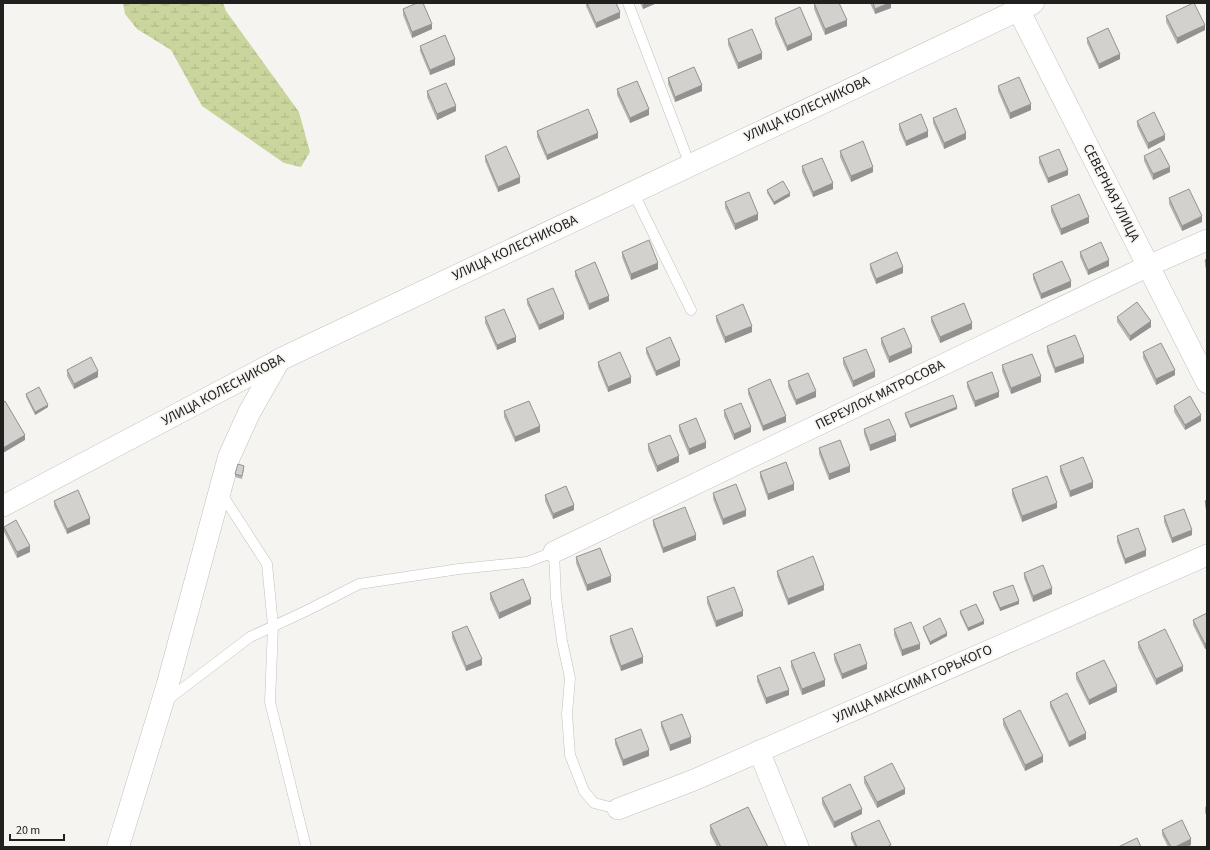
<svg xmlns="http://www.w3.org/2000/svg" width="1210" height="850" viewBox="0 0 1210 850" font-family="'Source Sans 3',sans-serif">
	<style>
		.wetland { fill: url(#wetland-marsh) }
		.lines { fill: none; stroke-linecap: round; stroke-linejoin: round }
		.service-casing { stroke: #c2c0bd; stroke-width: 11 }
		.minor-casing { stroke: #c2c0bd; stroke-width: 22 }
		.tertiary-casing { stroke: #c2c0bd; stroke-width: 23 }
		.service { stroke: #fff; stroke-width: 10 }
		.minor { stroke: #fff; stroke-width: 21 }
		.tertiary { stroke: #fff; stroke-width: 22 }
		.wall { fill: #b5b4b1 }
		.shaded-wall { fill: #949290 }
		.building { fill: #d3d1ce; stroke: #949290 }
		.labels { text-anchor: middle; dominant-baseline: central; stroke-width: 3.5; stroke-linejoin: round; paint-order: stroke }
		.street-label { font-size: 14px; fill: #20201f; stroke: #f6f4f1 }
	</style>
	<defs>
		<pattern id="wetland-marsh" width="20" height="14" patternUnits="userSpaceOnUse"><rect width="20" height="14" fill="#c9d59d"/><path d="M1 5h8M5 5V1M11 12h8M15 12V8" fill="none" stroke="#acb787"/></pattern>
	</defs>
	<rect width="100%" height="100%" fill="#f6f4f1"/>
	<!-- wetland -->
	<path class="wetland" d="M123,3h100l3,8 73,101 11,40 -9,15 -17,-4 -82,-57 -31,-56 -34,-21 -12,-15z"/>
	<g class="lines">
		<!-- service casing -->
		<g class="service-casing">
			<g id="service">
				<path d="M628,3l62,162"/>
				<path d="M633,192l58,118"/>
				<path d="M221,493l46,71 6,62 -3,76 36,145"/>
				<path d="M166,701l84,-64 56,-26 53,-27 100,-15 68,-7 27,-10 2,46 6,43 8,37 -3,36 3,41 14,36 10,12 24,6"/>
			</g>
		</g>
		<!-- minor casing -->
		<g class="minor-casing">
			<g id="minor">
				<path d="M3,506l276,-146"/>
				<path d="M554,552l594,-286 59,-26"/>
				<path d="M759,751l39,96"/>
				<path d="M618,809l76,-29 513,-225"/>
			</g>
		</g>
		<!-- tertiary casing -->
		<g class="tertiary-casing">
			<g id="tertiary">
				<path d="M1015,3l192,379"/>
				<path d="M118,847l49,-160 62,-230 20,-44 30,-53 754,-357"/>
			</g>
		</g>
		<!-- service -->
		<use href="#service" class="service"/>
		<!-- minor -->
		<use href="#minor" class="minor"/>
		<!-- tertiary -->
		<use href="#tertiary" class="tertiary"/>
	</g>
	<!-- wall -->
	<g class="wall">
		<path d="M586,3h30l4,15 -24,10 -10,-22z"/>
		<path d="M640,3h17l-14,6z"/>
		<path d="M814,3l33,23 -22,9 -11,-26z"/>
		<path d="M870,3h21v5l-16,6z"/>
		<path d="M403,9l29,20 -20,9 -9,-23z"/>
		<path d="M1166,16l39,14 -28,14 -11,-22z"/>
		<path d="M775,18l37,22 -25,11 -12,-27z"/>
		<path d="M1087,38l33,21 -21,10 -12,-26z"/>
		<path d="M728,39l34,20 -24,10 -10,-24z"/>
		<path d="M420,46l35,19 -25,10 -10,-24z"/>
		<path d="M668,78l34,13 -27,11 -7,-18z"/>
		<path d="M998,86l33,24 -21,9 -12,-28z"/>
		<path d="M617,89l32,26 -19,8 -13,-28z"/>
		<path d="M427,91l29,20 -19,9 -10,-23z"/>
		<path d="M933,118l33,21 -22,10 -11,-26z"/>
		<path d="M1137,121l28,19 -17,9 -11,-23z"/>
		<path d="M899,124l29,13 -22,9 -7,-16z"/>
		<path d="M537,131l61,7 -51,22 -10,-23z"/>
		<path d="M840,151l33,21 -22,10 -11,-25z"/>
		<path d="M485,156l35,27 -22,9 -13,-31z"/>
		<path d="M1144,156l26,16 -17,8 -9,-19z"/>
		<path d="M1039,157l29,18 -20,8 -9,-20z"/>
		<path d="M802,166l31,23 -20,8 -11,-25z"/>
		<path d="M767,190l23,6 -16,9 -7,-12z"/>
		<path d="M1169,198l33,24 -20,9 -13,-27z"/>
		<path d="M725,202l33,18 -23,10 -10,-22z"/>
		<path d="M1051,206l38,17 -28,12 -10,-23z"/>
		<path d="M622,252l36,17 -27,11 -9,-23z"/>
		<path d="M1080,252l29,14 -21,9 -8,-18z"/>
		<path d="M1207,259v12l-2,-5v-6z"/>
		<path d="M870,264l33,9 -27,11 -6,-15z"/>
		<path d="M575,271l34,30 -20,9 -14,-34z"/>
		<path d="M1033,274l38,13 -30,12 -8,-20z"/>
		<path d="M527,299l37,20 -25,11 -12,-26z"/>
		<path d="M716,316l36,16 -27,11 -9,-22z"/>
		<path d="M485,317l31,25 -19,8 -12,-27z"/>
		<path d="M931,317l41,12 -32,14 -9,-21z"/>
		<path d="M1117,317l34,10 -21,14 -13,-19z"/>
		<path d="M881,338l31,15 -23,10 -8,-19z"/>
		<path d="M1047,346l37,17 -29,10 -8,-21z"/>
		<path d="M646,348l34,18 -24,10 -10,-23z"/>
		<path d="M1143,352l32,23 -19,10 -13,-27z"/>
		<path d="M843,358l32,19 -22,10 -10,-23z"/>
		<path d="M598,362l33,21 -23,9 -10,-25z"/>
		<path d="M1002,365l39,17 -30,12 -9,-23z"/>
		<path d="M67,370l31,7 -24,12 -7,-13z"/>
		<path d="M788,381l28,16 -20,8 -8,-18z"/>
		<path d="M967,382l32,15 -24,10 -8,-20z"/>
		<path d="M748,389l38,33 -23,9 -15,-37z"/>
		<path d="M26,394l22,13 -13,8 -9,-18z"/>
		<path d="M1174,406l27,15 -16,9 -11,-18z"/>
		<path d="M957,409l-47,19 -5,-12v-3z"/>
		<path d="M724,410l27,22 -17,8 -10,-24z"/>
		<path d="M504,411l36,21 -25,10 -11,-25z"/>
		<path d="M679,425l27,23 -17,7 -10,-24z"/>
		<path d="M864,429l32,12 -26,10 -6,-17z"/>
		<path d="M648,444l31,18 -22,10 -9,-22z"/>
		<path d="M819,448l31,24 -21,8 -10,-26z"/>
		<path d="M1060,466l33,22 -23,9 -10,-25z"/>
		<path d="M244,469l-2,10 -7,-2v-3z"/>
		<path d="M760,472l34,18 -26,10 -8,-23z"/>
		<path d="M1012,489l45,19 -35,14 -10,-27z"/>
		<path d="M713,493l33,23 -23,9 -10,-26z"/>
		<path d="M545,495l29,15 -21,9 -8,-18z"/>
		<path d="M1207,500v13l-2,-7v-5z"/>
		<path d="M54,501l36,23 -23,10 -13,-28z"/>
		<path d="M1164,516l28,19 -20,8 -8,-21z"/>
		<path d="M653,520l43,20 -33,13 -10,-28z"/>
		<path d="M4,527l26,25 -13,6 -13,-26z"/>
		<path d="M1117,536l29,20 -21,8 -8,-22z"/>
		<path d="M576,557l35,25 -24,9 -11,-28z"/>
		<path d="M777,571l47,19 -36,15 -11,-29z"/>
		<path d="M1024,573l28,21 -19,8 -9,-24z"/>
		<path d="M993,592l26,12 -19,7 -7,-16z"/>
		<path d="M490,593l41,11 -32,15 -9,-20z"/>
		<path d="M707,597l36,19 -27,11 -9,-24z"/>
		<path d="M960,611l24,13 -16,7 -8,-17z"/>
		<path d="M1207,613v35l-2,1 -12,-24v-5z"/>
		<path d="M923,627l24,9 -17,9 -7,-16z"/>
		<path d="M894,629l26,20 -18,7 -8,-21z"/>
		<path d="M452,632l30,33 -16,6 -14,-33z"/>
		<path d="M610,636l33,27 -22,8 -11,-29z"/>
		<path d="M1138,642l45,29 -27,14 -18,-37z"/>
		<path d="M834,654l33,15 -25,10 -8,-19z"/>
		<path d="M791,661l34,25 -23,9 -11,-28z"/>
		<path d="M1076,673l41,19 -28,13 -13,-26z"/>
		<path d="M757,676l32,19 -23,9 -9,-23z"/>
		<path d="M1050,702l36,37 -17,8 -19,-40z"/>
		<path d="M1003,719l40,43 -18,9 -22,-46z"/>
		<path d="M661,722l30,21 -21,8 -9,-24z"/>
		<path d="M615,739l34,17 -26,10 -8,-22z"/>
		<path d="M864,777l41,17 -28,14 -13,-25z"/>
		<path d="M822,798l40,16 -28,14 -12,-24z"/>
		<path d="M1207,806v10l-2,-3v-6z"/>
		<path d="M710,825l58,22h-51l-7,-14z"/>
		<path d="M1162,830l29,15 -5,2h-18l-6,-12z"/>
		<path d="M851,833l40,14h-36l-4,-8z"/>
	</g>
	<!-- shaded-wall -->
	<g class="shaded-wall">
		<path d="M643,3h14l-14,6z"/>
		<path d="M889,3h2v5l-16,6v-5z"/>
		<path d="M620,12v6l-24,10v-5z"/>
		<path d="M847,20v6l-22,9v-6z"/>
		<path d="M432,24v5l-20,9v-6z"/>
		<path d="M1205,25v5l-28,14v-6z"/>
		<path d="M812,35v5l-25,11v-5z"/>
		<path d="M762,53v6l-24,10v-6z"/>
		<path d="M1120,54v5l-21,10v-5z"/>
		<path d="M455,59v6l-25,10v-5z"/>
		<path d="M702,85v6l-27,11v-5z"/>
		<path d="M1031,104v6l-21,9v-6z"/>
		<path d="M456,106v5l-19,9v-6z"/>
		<path d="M649,109v6l-19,8v-5z"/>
		<path d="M928,131v6l-22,9v-5z"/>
		<path d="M598,133v5l-51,22v-5z"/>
		<path d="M966,133v6l-22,10v-6z"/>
		<path d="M1165,135v5l-17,9v-6z"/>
		<path d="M873,167v5l-22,10v-6z"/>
		<path d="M1170,167v5l-17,8v-6z"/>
		<path d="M1068,170v5l-20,8v-5z"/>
		<path d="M520,177v6l-22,9v-5z"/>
		<path d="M833,183v6l-20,8v-5z"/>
		<path d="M790,193v3l-16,9v-3z"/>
		<path d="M758,214v6l-23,10v-6z"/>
		<path d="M1202,216v6l-20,9v-5z"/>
		<path d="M1089,217v6l-28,12v-6z"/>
		<path d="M1109,260v6l-21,9v-5z"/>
		<path d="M658,263v6l-27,11v-6z"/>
		<path d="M903,267v6l-27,11v-5z"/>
		<path d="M1071,281v6l-30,12v-5z"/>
		<path d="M609,296v5l-20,9v-6z"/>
		<path d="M564,314v5l-25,11v-5z"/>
		<path d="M1151,321v6l-21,14v-5z"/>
		<path d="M972,323v6l-32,14v-6z"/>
		<path d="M752,326v6l-27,11v-6z"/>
		<path d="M516,337v5l-19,8v-5z"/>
		<path d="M912,347v6l-23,10v-6z"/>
		<path d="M1084,357v6l-29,10v-5z"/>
		<path d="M680,360v6l-24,10v-5z"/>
		<path d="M1175,370v5l-19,10v-6z"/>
		<path d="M98,371v6l-24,12v-5z"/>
		<path d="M875,371v6l-22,10v-6z"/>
		<path d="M1041,376v6l-30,12v-6z"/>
		<path d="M631,377v6l-23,9v-5z"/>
		<path d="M816,391v6l-20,8v-5z"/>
		<path d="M999,392v5l-24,10v-6z"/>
		<path d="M48,405v2l-13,8v-3z"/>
		<path d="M957,407v2l-47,19v-3z"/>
		<path d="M1201,415v6l-16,9v-5z"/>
		<path d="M786,416v6l-23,9v-5z"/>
		<path d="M540,426v6l-25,10v-5z"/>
		<path d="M751,427v5l-17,8v-6z"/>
		<path d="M25,435v5l-22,13v-5z"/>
		<path d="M896,435v6l-26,10v-6z"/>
		<path d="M706,442v6l-17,7v-6z"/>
		<path d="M679,456v6l-22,10v-6z"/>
		<path d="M850,466v6l-21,8v-6z"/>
		<path d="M1093,482v6l-23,9v-6z"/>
		<path d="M794,484v6l-26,10v-6z"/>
		<path d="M1057,503v5l-35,14v-6z"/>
		<path d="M574,505v5l-21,9v-5z"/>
		<path d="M746,510v6l-23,9v-6z"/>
		<path d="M90,518v6l-23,10v-5z"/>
		<path d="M1192,530v5l-20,8v-5z"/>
		<path d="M696,535v5l-33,13v-5z"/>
		<path d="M30,546v6l-13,6v-6z"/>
		<path d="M1146,550v6l-21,8v-5z"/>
		<path d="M611,576v6l-24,9v-6z"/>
		<path d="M824,585v5l-36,15v-6z"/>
		<path d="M1052,588v6l-19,8v-6z"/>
		<path d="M531,599v5l-32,15v-6z"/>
		<path d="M1019,601v3l-19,7v-3z"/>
		<path d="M743,611v5l-27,11v-6z"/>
		<path d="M984,621v3l-16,7v-3z"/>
		<path d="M947,633v3l-17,9v-3z"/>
		<path d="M1207,642v6l-2,1v-5z"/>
		<path d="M920,644v5l-18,7v-6z"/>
		<path d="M643,657v6l-22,8v-5z"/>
		<path d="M482,659v6l-16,6v-5z"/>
		<path d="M867,664v5l-25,10v-5z"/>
		<path d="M1183,666v5l-27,14v-6z"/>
		<path d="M825,680v6l-23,9v-6z"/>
		<path d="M1117,686v6l-28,13v-5z"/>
		<path d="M789,690v5l-23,9v-6z"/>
		<path d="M1086,733v6l-17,8v-5z"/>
		<path d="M691,737v6l-21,8v-6z"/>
		<path d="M649,750v6l-26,10v-6z"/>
		<path d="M1043,756v6l-18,9v-6z"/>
		<path d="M905,789v5l-28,14v-6z"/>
		<path d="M862,809v5l-28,14v-6z"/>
		<path d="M1191,839v6l-5,2h-11z"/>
	</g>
	<!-- building -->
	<g class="building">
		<path d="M417,3h6l9,21 -20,8 -9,-23z"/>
		<path d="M587,3h29l4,9 -24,11z"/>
		<path d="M814,3h25l8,17 -22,9z"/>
		<path d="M873,3h16l-14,6z"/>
		<path d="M1193,3h1l11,22 -28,13 -11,-22z"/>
		<path d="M800,7l12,28 -25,11 -12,-28z"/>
		<path d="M1108,28l12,26 -21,10 -12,-26z"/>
		<path d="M752,29l10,24 -24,10 -10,-24z"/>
		<path d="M445,35l10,24 -25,11 -10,-24z"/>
		<path d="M694,67l8,18 -27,12 -7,-19z"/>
		<path d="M1019,77l12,27 -21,9 -12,-27z"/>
		<path d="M637,81l12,28 -19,9 -13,-29z"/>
		<path d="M446,83l10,23 -19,8 -10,-23z"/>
		<path d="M956,108l10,25 -22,10 -11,-25z"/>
		<path d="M588,109l10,24 -51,22 -10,-24z"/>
		<path d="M1154,112l11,23 -17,8 -11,-22z"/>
		<path d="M921,114l7,17 -22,10 -7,-17z"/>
		<path d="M863,141l10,26 -22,9 -11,-25z"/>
		<path d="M506,146l14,31 -22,10 -13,-31z"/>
		<path d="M1160,148l10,19 -17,7 -9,-18z"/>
		<path d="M1059,149l9,21 -20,8 -9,-21z"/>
		<path d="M822,158l11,25 -20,9 -11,-26z"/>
		<path d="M783,181l7,12 -16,9 -7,-12z"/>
		<path d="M1189,189l13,27 -20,10 -13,-28z"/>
		<path d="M749,192l9,22 -23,10 -10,-22z"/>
		<path d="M1079,194l10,23 -28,12 -10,-23z"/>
		<path d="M649,240l9,23 -27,11 -9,-22z"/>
		<path d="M1101,242l8,18 -21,10 -8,-18z"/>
		<path d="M897,252l6,15 -27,12 -6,-15z"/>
		<path d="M1207,259v6l-2,-5z"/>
		<path d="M1062,261l9,20 -30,13 -8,-20z"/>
		<path d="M595,262l14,34 -20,8 -14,-33z"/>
		<path d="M553,288l11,26 -25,11 -12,-26z"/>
		<path d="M1137,302l14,19 -21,15 -13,-19z"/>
		<path d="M964,303l8,20 -32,14 -9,-20z"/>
		<path d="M743,304l9,22 -27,11 -9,-21z"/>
		<path d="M504,309l12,28 -19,8 -12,-28z"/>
		<path d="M904,328l8,19 -23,10 -8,-19z"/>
		<path d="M1075,335l9,22 -29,11 -8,-22z"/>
		<path d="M670,337l10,23 -24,11 -10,-23z"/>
		<path d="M1161,343l14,27 -19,9 -13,-27z"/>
		<path d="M866,349l9,22 -22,10 -10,-23z"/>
		<path d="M620,352l11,25 -23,10 -10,-25z"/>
		<path d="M1032,354l9,22 -30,12 -9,-23z"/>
		<path d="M91,357l7,14 -24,13 -7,-14z"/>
		<path d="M992,372l7,20 -24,9 -8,-19z"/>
		<path d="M808,373l8,18 -20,9 -8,-19z"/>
		<path d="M770,379l16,37 -23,10 -15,-37z"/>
		<path d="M39,387l9,18 -13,7 -9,-18z"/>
		<path d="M953,395l4,12 -47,18 -5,-12z"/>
		<path d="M1190,396l11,19 -16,10 -11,-19z"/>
		<path d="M5,401l20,34 -22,13v-46z"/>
		<path d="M529,401l11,25 -25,11 -11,-26z"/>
		<path d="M741,403l10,24 -17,7 -10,-24z"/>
		<path d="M696,418l10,24 -17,7 -10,-24z"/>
		<path d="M889,419l7,16 -26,10 -6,-16z"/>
		<path d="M670,435l9,21 -22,10 -9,-22z"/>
		<path d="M840,440l10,26 -21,8 -10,-26z"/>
		<path d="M1083,457l10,25 -23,9 -10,-25z"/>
		<path d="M786,462l8,22 -26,10 -8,-22z"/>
		<path d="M238,464l6,2 -2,10 -7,-2z"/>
		<path d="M1047,476l10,27 -35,13 -10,-27z"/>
		<path d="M736,484l10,26 -23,9 -10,-26z"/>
		<path d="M566,486l8,19 -21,9 -8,-19z"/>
		<path d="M78,490l12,28 -23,11 -13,-28z"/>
		<path d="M1207,500v7l-2,-6z"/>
		<path d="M685,507l11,28 -33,13 -10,-28z"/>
		<path d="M1184,509l8,21 -20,8 -8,-22z"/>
		<path d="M16,520l14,26 -13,6 -13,-25z"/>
		<path d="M1138,528l8,22 -21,9 -8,-23z"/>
		<path d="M600,548l11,28 -24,9 -11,-28z"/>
		<path d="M813,556l11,29 -36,14 -11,-28z"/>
		<path d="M1043,565l9,23 -19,8 -9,-23z"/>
		<path d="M523,579l8,20 -32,14 -9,-20z"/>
		<path d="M1013,585l6,16 -19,7 -7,-16z"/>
		<path d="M734,587l9,24 -27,10 -9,-24z"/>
		<path d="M976,604l8,17 -16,7 -8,-17z"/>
		<path d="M1207,613v29l-2,2 -12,-24z"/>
		<path d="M940,618l7,15 -17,9 -7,-15z"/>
		<path d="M911,622l9,22 -18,6 -8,-21z"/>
		<path d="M467,626l15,33 -16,7 -14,-34z"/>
		<path d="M632,628l11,29 -22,9 -11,-30z"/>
		<path d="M1165,629l18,37 -27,13 -18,-37z"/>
		<path d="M860,644l7,20 -25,10 -8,-20z"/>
		<path d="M814,652l11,28 -23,9 -11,-28z"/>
		<path d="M1104,660l13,26 -28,14 -13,-27z"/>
		<path d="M780,667l9,23 -23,8 -9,-22z"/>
		<path d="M1067,693l19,40 -17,9 -19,-40z"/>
		<path d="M1020,710l23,46 -18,9 -22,-46z"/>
		<path d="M682,714l9,23 -21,8 -9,-23z"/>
		<path d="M641,729l8,21 -26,10 -8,-21z"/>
		<path d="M892,763l13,26 -28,13 -13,-25z"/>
		<path d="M850,784l12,25 -28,13 -12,-24z"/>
		<path d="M748,807l20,40h-47l-11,-22z"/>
		<path d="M879,820l12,25 -4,2h-30l-6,-14z"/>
		<path d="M1182,820l9,19 -16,8h-4l-9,-17z"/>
		<path d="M1137,838l4,9h-23z"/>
	</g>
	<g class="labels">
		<!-- street labels -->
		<g class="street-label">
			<text transform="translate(807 109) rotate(-25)">УЛИЦА КОЛЕСНИКОВА</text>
			<text transform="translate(1111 193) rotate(63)">СЕВЕРНАЯ УЛИЦА</text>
			<text transform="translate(515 248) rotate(-25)">УЛИЦА КОЛЕСНИКОВА</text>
			<text transform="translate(223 390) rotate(-28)">УЛИЦА КОЛЕСНИКОВА</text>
			<text transform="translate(880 395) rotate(-26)">ПЕРЕУЛОК МАТРОСОВА</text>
			<text transform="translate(913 684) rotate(-24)">УЛИЦА МАКСИМА ГОРЬКОГО</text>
		</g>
	</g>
	<!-- border -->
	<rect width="1210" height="850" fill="none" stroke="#20201f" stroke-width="8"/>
	<!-- scale -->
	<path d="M10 834v6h54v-6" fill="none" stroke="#20201f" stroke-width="2"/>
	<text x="16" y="834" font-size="12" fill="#20201f" stroke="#f6f4f1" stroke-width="3" paint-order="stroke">20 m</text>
</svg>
